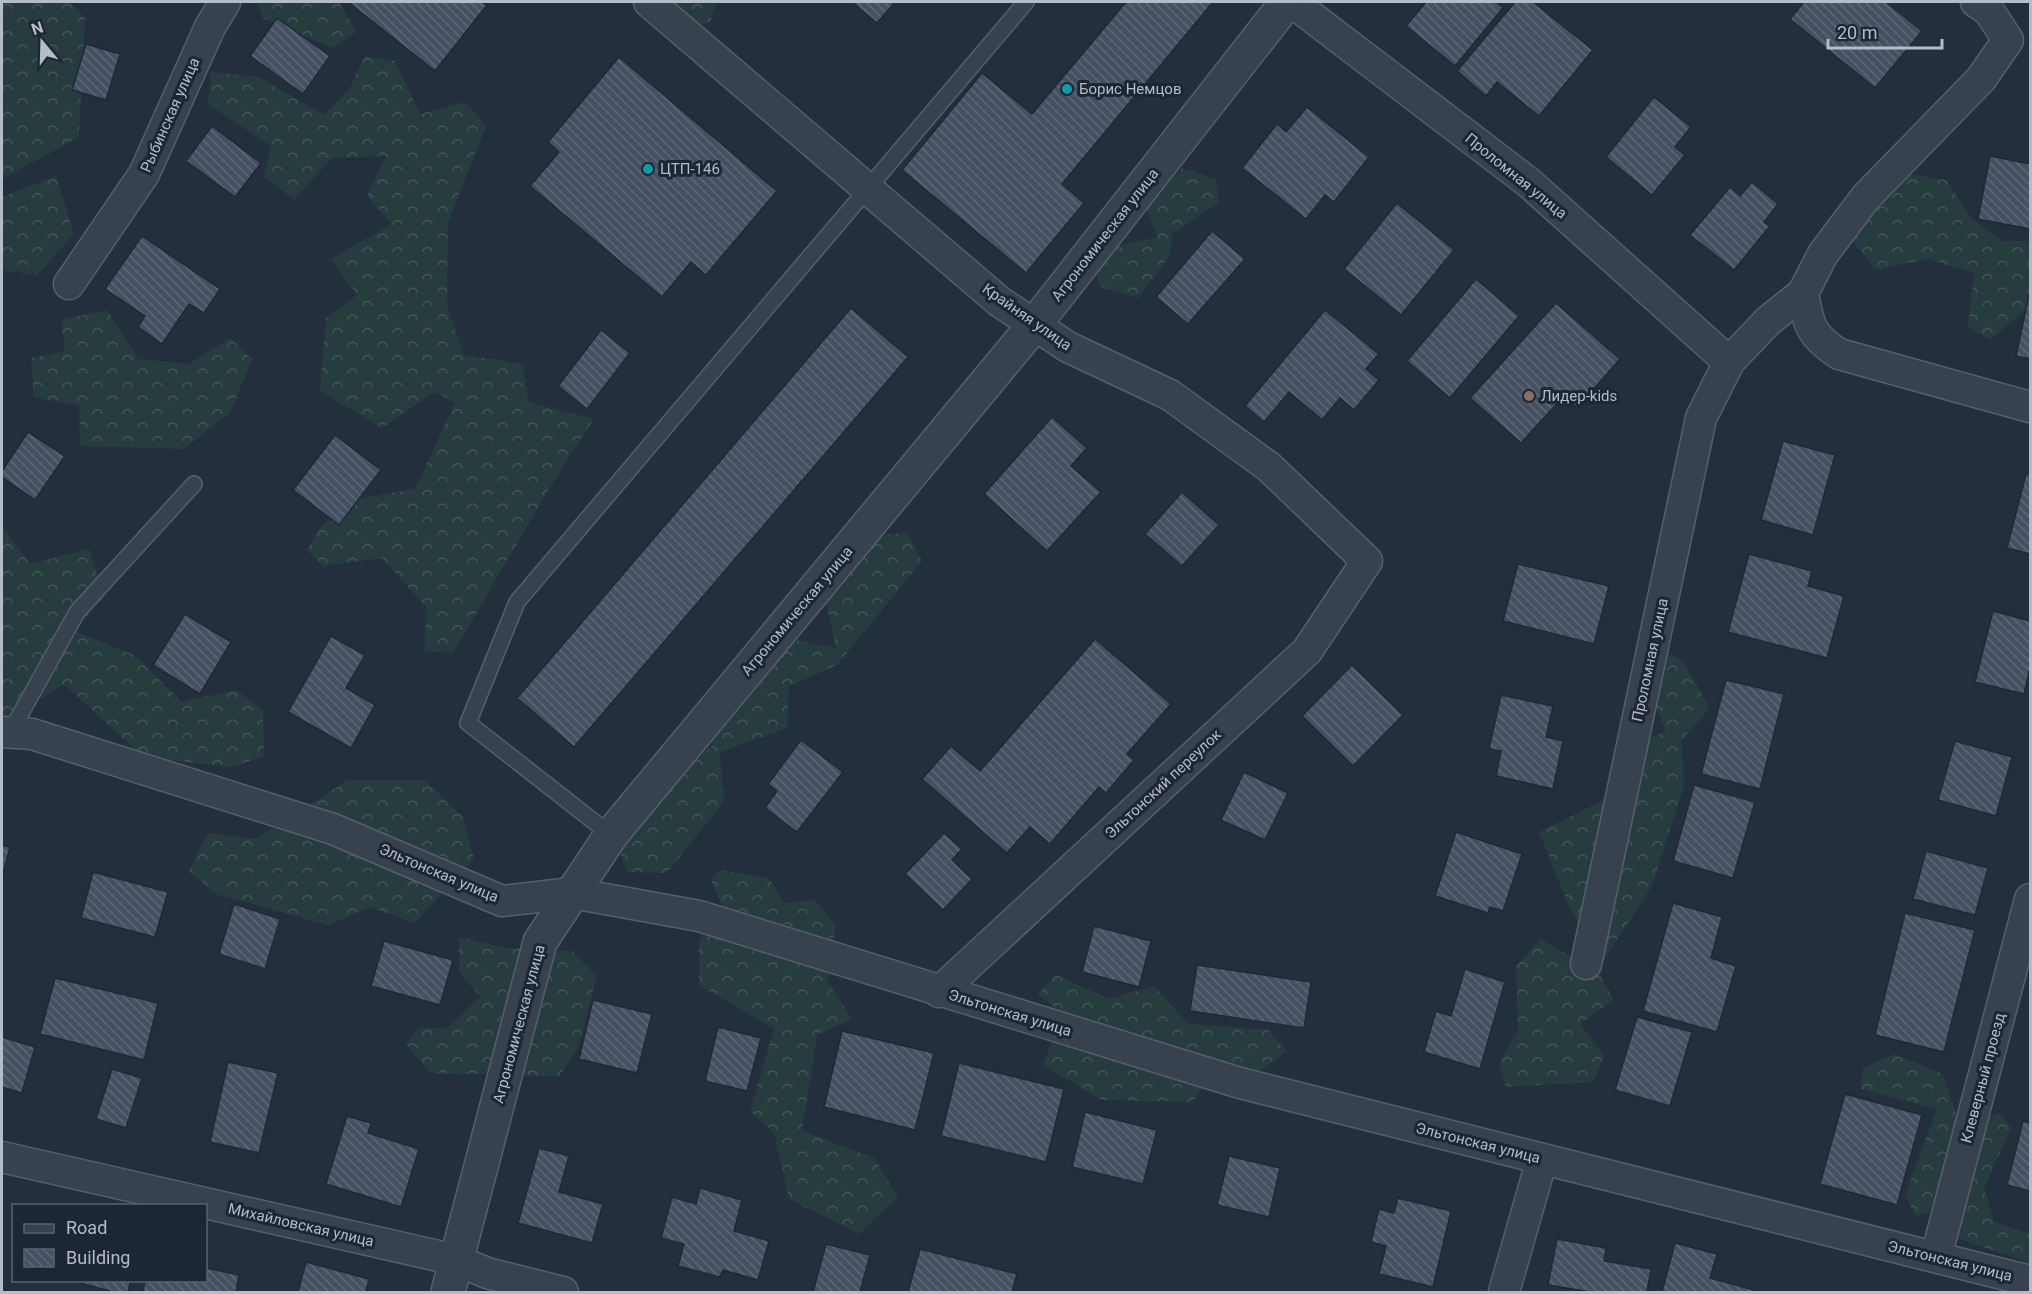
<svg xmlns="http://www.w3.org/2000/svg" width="2032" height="1294" viewBox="0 0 2032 1294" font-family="Roboto,sans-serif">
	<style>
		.forest { fill: url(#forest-crowns) }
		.building { fill: url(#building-back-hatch); stroke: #1f2835; stroke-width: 1.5 }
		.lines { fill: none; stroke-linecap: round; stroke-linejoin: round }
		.service-casing { stroke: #565f6c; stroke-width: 18 }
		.minor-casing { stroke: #565f6c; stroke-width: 33 }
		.tertiary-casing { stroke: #565f6c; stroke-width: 36 }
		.service { stroke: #38414e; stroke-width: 15 }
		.minor { stroke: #38414e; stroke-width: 30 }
		.tertiary { stroke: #38414e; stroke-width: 33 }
		.culture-dot { fill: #0f9aa8; stroke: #1d2633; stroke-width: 2 }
		.education-dot { fill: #8d6e63; stroke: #1d2633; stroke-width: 2 }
		.labels { text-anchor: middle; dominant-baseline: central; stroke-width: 6; stroke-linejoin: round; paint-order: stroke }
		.poi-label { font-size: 15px; fill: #b4bcc9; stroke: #1d2633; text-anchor: start }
		.street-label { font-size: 15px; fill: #b4bcc9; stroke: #1d2633 }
	</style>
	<defs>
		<pattern id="forest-crowns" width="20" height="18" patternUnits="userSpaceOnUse" patternTransform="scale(1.5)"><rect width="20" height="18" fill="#263c3f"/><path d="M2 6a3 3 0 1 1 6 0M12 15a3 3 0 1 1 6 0" fill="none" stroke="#435659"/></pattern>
		<pattern id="building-back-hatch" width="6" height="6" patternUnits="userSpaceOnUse" patternTransform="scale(1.5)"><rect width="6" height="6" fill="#455162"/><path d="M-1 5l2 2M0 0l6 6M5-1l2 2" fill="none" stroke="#5d6877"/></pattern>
	</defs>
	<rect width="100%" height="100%" fill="#242f3e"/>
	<!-- forest -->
	<g class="forest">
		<path d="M2,2h68l15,16 -6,119 -77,42z"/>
		<path d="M257,2h82l17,30 -24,16 -69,-30z"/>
		<path d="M655,2h59l2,1 -6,19 -22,8z"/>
		<path d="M365,56l30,5 25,53 45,-12 21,24 -38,97 -1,83 17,49 59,9 5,38 66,17 -47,73 -94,161 -28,-2 1,-44 -44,-49 -59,8 -16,-16 10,-18 29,-31 69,-12 40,-86 -20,-11 -53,36 -62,-37 6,-73 31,-23 -26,-36 60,-35 -24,-28 19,-40 -54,2 -38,42 -30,-24 7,-30 -63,-42 3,-32 48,5 65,38 25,-25z"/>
		<path d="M1182,168l34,11 3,24 -47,31 -3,23 -31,41 -38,-11 -5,-20 23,-21 40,-9 -12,-28z"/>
		<path d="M1882,170l64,10 26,39 30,22h28v65l-40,34 -22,-13 6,-54 -46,-14 -53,11 -25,-33z"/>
		<path d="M56,176l18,58 -37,41 -35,-5v-73z"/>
		<path d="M107,310l31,49 51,5 41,-26 22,21 -22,54 -47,36 -103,-3 -1,-40 -45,-9 -3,-39 34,-7 -4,-31z"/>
		<path d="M2,526l28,38 59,-15 15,48 -30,34 60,24 48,47 54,-12 27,20 1,46 -32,11 -89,-10 -79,-73 -57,36 -5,-3z"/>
		<path d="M907,533l15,28 -85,104 -48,21 -2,42 -67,24 4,49 -57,72 -40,-1 -10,-29 58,-76 36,-19 9,-35 65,-75 51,10 -12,-54 47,-58z"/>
		<path d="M1640,639l43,22 27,47 -29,33 3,45 -32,100 -55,84 17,30 -34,24 24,32 -11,26 -87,5 -7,-24 19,-32 -2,-65 25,-27 36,22 7,-27 -17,-32 -28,-70 67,-33 8,-43 52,-25 -32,-74z"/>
		<path d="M348,780h77l38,37 11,42 -59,64 -45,-16 -42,18 -112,-31 -27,-23 19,-38 48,6z"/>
		<path d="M719,870l50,8 15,25 31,-3 21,25 -8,57 24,37 -35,16 -15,96 72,27 24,39 -39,37 -70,-35 -15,-66 -24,-22 24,-82 -75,-44v-46l28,-22 -16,-36z"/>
		<path d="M459,937l47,11 66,3 25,25 -19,72 -19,28 -129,-3 -24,-29 13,-17 27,2 34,-32 -21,-25z"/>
		<path d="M1056,975l54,24 44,-13 34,38 80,6 19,21 -26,19 -45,-4 -23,36 -91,-2 -59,-35 19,-51 -24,-20z"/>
		<path d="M1895,1054l48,20 18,54 39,-15 11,15 -27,60 10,34 36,12v29l-71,-24 -16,-32 -27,9 -11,-21 32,-86 -76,-20 2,-21z"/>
	</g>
	<!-- building -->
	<g class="building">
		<path d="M348,2h134l5,3 -52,66z"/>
		<path d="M852,2h43l-18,21z"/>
		<path d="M1126,2h87l-151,182 22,19 -58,70 -124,-103 80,-97 50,41z"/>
		<path d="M1426,2h70l7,6 -48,58 -49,-40z"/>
		<path d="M1515,2h18l60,48 -54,66 -42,-34 -11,14 -29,-25z"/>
		<path d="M1804,2h82l36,29 -47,57 -85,-69z"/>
		<path d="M277,18l53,38 -27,38 -53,-38z"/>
		<path d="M86,44l34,10 -14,46 -34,-10z"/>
		<path d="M619,57l158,134 -71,84 -15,-13 -29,35 -132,-111 29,-34 -11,-10z"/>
		<path d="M1654,97l37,30 -16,20 10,8 -33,40 -46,-38z"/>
		<path d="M1307,107l62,50 -35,45 -9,-7 -19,24 -64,-51 35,-44 9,8z"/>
		<path d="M212,126l49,37 -26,34 -49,-36z"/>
		<path d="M1990,156l40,8v65l-52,-10z"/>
		<path d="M1752,182l26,22 -14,18 6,4 -36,44 -44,-35 40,-48 10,9z"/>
		<path d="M1397,203l57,47 -53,65 -57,-46z"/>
		<path d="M1212,231l33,28 -57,65 -32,-27z"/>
		<path d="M142,236l78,53 -16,24 -15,-9 -27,40 -24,-17 7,-11 -40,-27z"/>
		<path d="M1476,279l43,37 -69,82 -43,-37z"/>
		<path d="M2030,290v69l-14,-3z"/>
		<path d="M1556,303l64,56 -43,49 -13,-12 -43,47 -51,-45z"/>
		<path d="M851,308l57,49 -334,390 -57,-49z"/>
		<path d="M1325,310l54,44 -13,15 13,11 -25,30 -14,-12 -18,22 -33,-28 -25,30 -19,-16z"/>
		<path d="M601,330l29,23 -43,56 -29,-23z"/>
		<path d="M1052,417l35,31 -16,18 30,26 -54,59 -63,-57z"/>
		<path d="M28,432l37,24 -30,44 -33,-23v-6z"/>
		<path d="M335,435l46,35 -42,55 -46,-35z"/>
		<path d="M1783,441l52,14 -22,80 -52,-15z"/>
		<path d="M2026,474l4,1v79l-23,-6z"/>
		<path d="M1182,492l37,33 -37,41 -37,-32z"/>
		<path d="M1749,554l63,17 -4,15 36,10 -17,62 -99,-26z"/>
		<path d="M1518,564l91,22 -15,58 -91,-23z"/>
		<path d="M1993,611l37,10v47l-6,26 -49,-12z"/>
		<path d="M185,614l46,28 -31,52 -47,-29z"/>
		<path d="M331,636l34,19 -19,33 29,17 -24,43 -63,-36z"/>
		<path d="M1095,639l76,65 -44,50 7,6 -28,33 -7,-6 -49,57 -20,-17 -23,26 -85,-74 29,-33 29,25z"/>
		<path d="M1352,665l51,50 -50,51 -51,-50z"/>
		<path d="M1726,680l58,14 -24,95 -59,-15z"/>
		<path d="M1501,695l52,11 -7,31 17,4 -10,48 -57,-13 5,-25 -12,-2z"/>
		<path d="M801,740l42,32 -46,60 -32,-24 12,-17 -9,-7z"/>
		<path d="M1955,741l57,16 -16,59 -58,-16z"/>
		<path d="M1244,772l44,21 -23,47 -44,-20z"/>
		<path d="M1694,785l61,17 -22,76 -60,-17z"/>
		<path d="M1456,832l66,22 -19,57 -13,-4 -2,6 -53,-17z"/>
		<path d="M944,833l18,16 -10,11 20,19 -29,31 -38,-36z"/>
		<path d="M2,845l8,2 -8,30z"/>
		<path d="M1926,851l62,17 -13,47 -62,-16z"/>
		<path d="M93,872l75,20 -13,45 -74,-19z"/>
		<path d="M1673,903l49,14 -11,41 25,8 -19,66 -74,-21z"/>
		<path d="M234,904l46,15 -15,50 -46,-15z"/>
		<path d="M1905,913l70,17 -31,122 -69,-17z"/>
		<path d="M1094,926l57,15 -12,46 -57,-15z"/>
		<path d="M384,941l69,19 -13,45 -69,-19z"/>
		<path d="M1197,965l114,17 -7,46 -114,-17z"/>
		<path d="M1465,969l40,13 -25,87 -56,-17 12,-41 15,5z"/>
		<path d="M55,978l103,25 -14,57 -104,-26z"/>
		<path d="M593,1000l59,14 -15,59 -58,-14z"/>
		<path d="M1637,1017l55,15 -22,74 -55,-16z"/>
		<path d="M718,1027l43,11 -14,53 -42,-10z"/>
		<path d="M842,1031l92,22 -19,77 -91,-23z"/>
		<path d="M2,1037l33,10 -13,46 -20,-6z"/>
		<path d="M228,1062l50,11 -19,80 -49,-11z"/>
		<path d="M959,1063l105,26 -18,73 -105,-26z"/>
		<path d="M112,1069l30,9 -16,50 -30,-9z"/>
		<path d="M1845,1094l77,21 -25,90 -77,-21z"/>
		<path d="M1085,1112l72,18 -14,54 -71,-17z"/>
		<path d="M347,1116l24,7 -3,10 51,16 -18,58 -75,-23z"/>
		<path d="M2023,1121l7,2v68l-23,-6z"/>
		<path d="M539,1148l30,8 -10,36 44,12 -11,39 -74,-20z"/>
		<path d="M1229,1156l51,12 -11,49 -52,-12z"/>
		<path d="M700,1188l42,12 -8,31 35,10 -11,39 -35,-10 -3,7 -42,-11 6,-22 -23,-6 11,-41 24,7z"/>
		<path d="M1398,1198l53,13 -18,76 -54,-13 7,-28 -15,-4 8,-33 15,4z"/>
		<path d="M1557,1239l49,9 -2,13 47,8 -4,23h-56l-43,-7z"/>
		<path d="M1675,1243l42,11 -7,24 44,12 -1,2h-91z"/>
		<path d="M826,1244l44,11 -10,37h-47z"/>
		<path d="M920,1249l97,25 -5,18h-104z"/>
		<path d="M306,1262l63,17 -3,13h-68z"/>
		<path d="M206,1268l33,7 -3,17h-93l2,-12h61z"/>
		<path d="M70,1280h61l-3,12h-15z"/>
	</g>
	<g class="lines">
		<!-- service casing -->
		<g class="service-casing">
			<g id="service">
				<path d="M10,733l67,-121 117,-128"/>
				<path d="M611,835l-143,-112 49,-121 509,-600"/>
			</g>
		</g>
		<!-- minor casing -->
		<g class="minor-casing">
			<g id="minor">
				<path d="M649,2l351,300 68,45 102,48 99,72 98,94 -60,90 -368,341"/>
				<path d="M1292,2l236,180 201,180"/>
				<path d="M69,284l75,-110 66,-147 15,-25"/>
				<path d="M1803,293c6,33 7,42 36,61l191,53"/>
				<path d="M2,732l30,2 301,95 169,72 70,-8 127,23 541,167 790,198"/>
				<path d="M1586,964l115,-546 28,-56 39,-41 35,-28 20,-39 43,-57 115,-118 27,-39 -19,-29 -13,-9"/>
				<path d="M2,1157l454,103 31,13 76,19"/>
				<path d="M1936,1257l94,-358"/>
				<path d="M1504,1292l38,-133"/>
			</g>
		</g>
		<!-- tertiary casing -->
		<g class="tertiary-casing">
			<path id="tertiary" d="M448,1292l92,-350 71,-107 424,-511 252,-322"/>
		</g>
		<!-- service -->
		<use href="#service" class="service"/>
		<!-- minor -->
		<use href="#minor" class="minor"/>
		<!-- tertiary -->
		<use href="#tertiary" class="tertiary"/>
	</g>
	<!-- markers -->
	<g class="culture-dot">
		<circle cx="1067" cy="89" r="6"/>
		<circle cx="648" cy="169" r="6"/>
	</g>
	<circle class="education-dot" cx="1529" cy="396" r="6"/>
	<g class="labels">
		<!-- poi labels -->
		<g class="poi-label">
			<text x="1079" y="89">Борис Немцов</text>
			<text x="660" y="169">ЦТП-146</text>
			<text x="1541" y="396">Лидер-kids</text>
		</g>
		<!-- street labels -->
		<g class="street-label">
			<text transform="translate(170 115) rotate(-66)">Рыбинская улица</text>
			<text transform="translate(1516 176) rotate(39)">Проломная улица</text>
			<text transform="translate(1105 235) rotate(-52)">Агрономическая улица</text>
			<text transform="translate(1027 317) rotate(35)">Крайняя улица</text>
			<text transform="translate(797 611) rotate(-50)">Агрономическая улица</text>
			<text transform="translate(1650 660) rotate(-78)">Проломная улица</text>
			<text transform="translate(1163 784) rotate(-43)">Эльтонский переулок</text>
			<text transform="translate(439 873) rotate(23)">Эльтонская улица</text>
			<text transform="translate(1010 1013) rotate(17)">Эльтонская улица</text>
			<text transform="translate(519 1024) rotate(-75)">Агрономическая улица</text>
			<text transform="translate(1983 1078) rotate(-75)">Клеверный проезд</text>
			<text transform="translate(1478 1143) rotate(14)">Эльтонская улица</text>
			<text transform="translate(301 1225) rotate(13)">Михайловская улица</text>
			<text transform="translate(1950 1261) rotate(14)">Эльтонская улица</text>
		</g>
	</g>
	<!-- border -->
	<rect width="2032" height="1294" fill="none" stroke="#b4bcc9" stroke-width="6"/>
	<!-- legend -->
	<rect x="12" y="1204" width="195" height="78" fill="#1d2633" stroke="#59626f" stroke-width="1.5"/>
	<rect x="24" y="1224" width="30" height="9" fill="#38414e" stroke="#59626f" stroke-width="1.5"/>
	<text x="66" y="1234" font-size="18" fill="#b4bcc9">Road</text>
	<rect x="24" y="1249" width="30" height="18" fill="url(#building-back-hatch)" stroke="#59626f" stroke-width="1.5"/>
	<text x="66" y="1264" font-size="18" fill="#b4bcc9">Building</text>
	<!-- north arrow -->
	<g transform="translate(42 42) rotate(341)" stroke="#1d2633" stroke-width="4.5" paint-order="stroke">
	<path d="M0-4.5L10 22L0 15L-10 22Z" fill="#b4bcc9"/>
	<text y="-9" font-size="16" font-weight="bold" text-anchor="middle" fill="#b4bcc9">N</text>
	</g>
	<!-- scale -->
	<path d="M1828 39v9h114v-9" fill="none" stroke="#b4bcc9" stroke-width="3"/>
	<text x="1837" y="39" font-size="18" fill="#b4bcc9" stroke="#1d2633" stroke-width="4.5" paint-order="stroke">20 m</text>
</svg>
